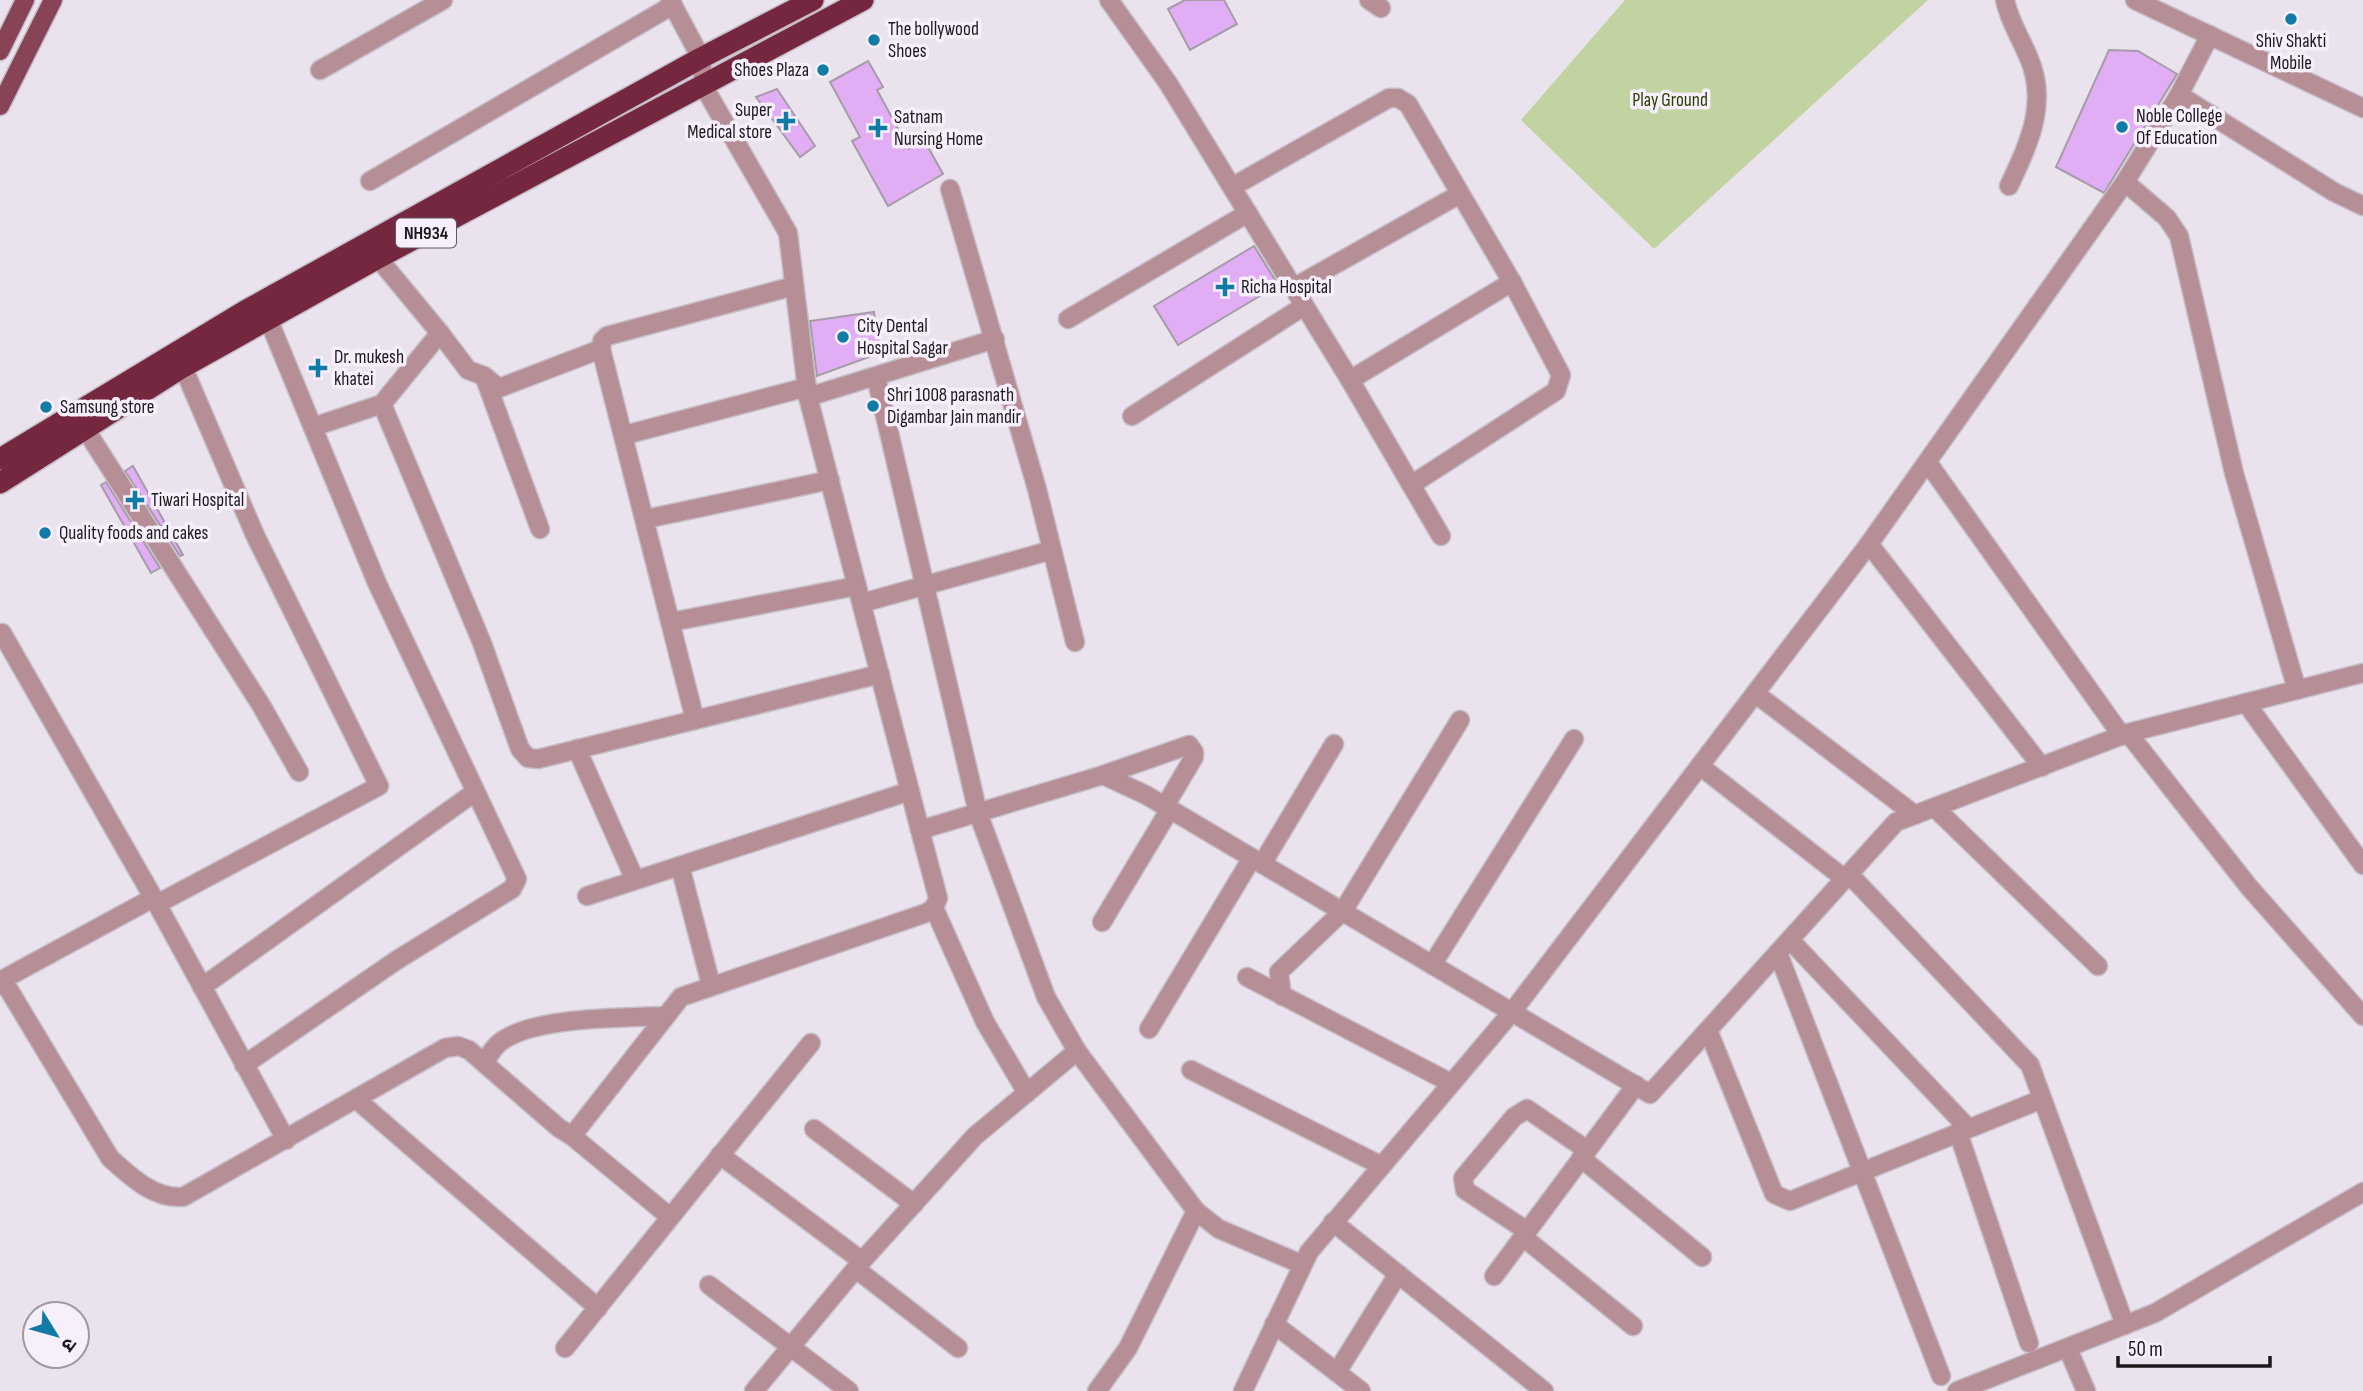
<svg xmlns="http://www.w3.org/2000/svg" width="2363" height="1391" viewBox="0 0 2363 1391" font-family="'Sofia Sans Condensed','Noto Sans Devanagari',sans-serif">
	<style>
		.green { fill: #c1d3a0 }
		.building { fill: #e1adf4; stroke: #a49ca7; stroke-width: 2 }
		.lines { fill: none; stroke-linecap: round; stroke-linejoin: round }
		.minor-casing { stroke: #c5bec8; stroke-width: 21 }
		.major-casing { stroke: #c5bec8; stroke-width: 21 }
		.highway-casing { stroke: #c5bec8; stroke-width: 24 }
		.minor { stroke: #b68e96; stroke-width: 18 }
		.major { stroke: #884456; stroke-width: 18 }
		.highway { stroke: #752740; stroke-width: 21 }
		.poi-dot { fill: #107ba5; stroke: #f7effb; stroke-width: 2.5 }
		.labels { text-anchor: middle; dominant-baseline: central; stroke-width: 7; stroke-linejoin: round; paint-order: stroke }
		.shield { fill: #f7effb; stroke: #5e5960; stroke-width: 2 }
		.shield-label { font-size: 18px; font-weight: bold; fill: #1c191d }
		.poi-label { font-size: 19px; fill: #1c191d; stroke: #f7effb; text-anchor: start }
		.park-label { font-size: 19px; fill: #2d3d00; stroke: #f7effb }
	</style>
	<rect width="100%" height="100%" fill="#eae2ed"/>
	<!-- green -->
	<path class="green" d="M1625,0h303l-274,249 -133,-129z"/>
	<!-- building -->
	<g class="building">
		<path d="M1185,0h39l13,24 -47,26 -22,-41z"/>
		<path d="M2109,50l29,1 39,23 -73,119 -48,-26z"/>
		<path d="M868,61l15,26 -6,3 32,59 15,-9 19,34 -55,32 -36,-65 8,-4 -30,-55z"/>
		<path d="M777,89l38,57 -15,11 -44,-60z"/>
		<path d="M1254,246l24,39 -100,60 -24,-39z"/>
		<path d="M874,312l6,41 -63,23 -7,-55z"/>
		<path d="M133,466l50,89 -3,1 -55,-85z"/>
		<path d="M106,482l54,86 -9,5 -50,-88z"/>
	</g>
	<g class="lines">
		<!-- minor casing -->
		<g class="minor-casing">
			<g id="minor">
				<path d="M670,0l31,58 3,29 84,146 20,164 112,433 183,-55 43,20 504,299 246,-272 232,-89 235,-60"/>
				<path d="M1109,0l59,83 182,297 91,156"/>
				<path d="M1369,0l12,8"/>
				<path d="M2005,0c4,20 15,37 23,56 21,46 1,87 -19,130"/>
				<path d="M2135,0l228,108"/>
				<path d="M320,70l123,-70"/>
				<path d="M2179,95l155,97 29,14"/>
				<path d="M370,181l303,-176"/>
				<path d="M2125,182l42,36 12,18 55,237 63,217"/>
				<path d="M1232,187l157,-89h9l10,6 104,178 49,93 -5,16 -145,94"/>
				<path d="M950,189l87,300 38,153"/>
				<path d="M378,258l62,75"/>
				<path d="M1293,288l167,-94"/>
				<path d="M1068,319l180,-106"/>
				<path d="M484,376l15,12 102,-39"/>
				<path d="M876,377l102,436 68,184 31,54 119,160 23,18 82,35"/>
				<path d="M1350,380l162,-98"/>
				<path d="M808,397l187,-58"/>
				<path d="M382,404l100,239 38,106 8,9 10,1 342,-85"/>
				<path d="M1132,416l172,-110"/>
				<path d="M84,427l177,278 38,67"/>
				<path d="M313,427l69,-23 58,-71 28,37 16,6 56,153"/>
				<path d="M625,435l182,-48"/>
				<path d="M1928,463l194,273"/>
				<path d="M646,519l184,-39"/>
				<path d="M1869,544l173,223"/>
				<path d="M862,603l190,-53"/>
				<path d="M671,622l186,-36"/>
				<path d="M2,633l155,271 129,236"/>
				<path d="M1756,694l159,121"/>
				<path d="M2246,703l117,162"/>
				<path d="M695,720l-94,-371 1,-8 5,-5 187,-50"/>
				<path d="M2128,733l121,154 114,129"/>
				<path d="M577,749l58,131"/>
				<path d="M1700,766l145,113"/>
				<path d="M1103,775l86,-30 5,7v5l-29,49"/>
				<path d="M1935,808l163,158"/>
				<path d="M1262,864l72,-120"/>
				<path d="M680,866l31,119"/>
				<path d="M1849,874l181,191 95,260"/>
				<path d="M587,896l323,-105"/>
				<path d="M157,904l222,-118 -124,-251 -72,-168"/>
				<path d="M934,908l51,114 42,71"/>
				<path d="M1102,922l68,-113"/>
				<path d="M1790,940l178,188"/>
				<path d="M1778,953l163,423"/>
				<path d="M1432,965l142,-226"/>
				<path d="M1247,977l204,106"/>
				<path d="M0,981l153,-83"/>
				<path d="M0,982l9,8 101,168c21,19 44,41 73,39l262,-149 13,-2 11,4 90,78 13,8 109,-139 245,-84 8,-5 4,-10 -18,-68"/>
				<path d="M202,987l273,-195"/>
				<path d="M1282,996l-3,-24 64,-61 117,-191"/>
				<path d="M1149,1029l103,-171"/>
				<path d="M1708,1030l66,164 16,7 252,-102"/>
				<path d="M484,1063c4,-6 8,-13 13,-18 30,-29 127,-27 167,-29"/>
				<path d="M244,1065l153,-105 115,-71 5,-10 -140,-296 -108,-262"/>
				<path d="M1191,1070l189,95"/>
				<path d="M357,1100l241,208"/>
				<path d="M814,1129l100,75"/>
				<path d="M1958,1132l71,211"/>
				<path d="M572,1136l98,81"/>
				<path d="M720,1155l142,106"/>
				<path d="M1581,1158l121,99"/>
				<path d="M1333,1222l211,169"/>
				<path d="M1527,1231l-62,-41 -2,-12 51,-61 13,-8 60,41"/>
				<path d="M1523,1237l110,89"/>
				<path d="M856,1269l102,79"/>
				<path d="M1494,1276l142,-191"/>
				<path d="M709,1285l140,106"/>
				<path d="M1274,1324l87,67"/>
				<path d="M565,1348l246,-305"/>
				<path d="M2068,1349l18,42"/>
				<path d="M1337,1372l61,-98"/>
				<path d="M754,1391l108,-130 113,-125 102,-85"/>
				<path d="M1097,1391l31,-43 68,-137"/>
				<path d="M1243,1391l66,-139 203,-240 357,-468 256,-362 54,-87 31,-60"/>
				<path d="M1957,1391l198,-78 208,-121"/>
			</g>
		</g>
		<!-- major casing -->
		<g class="major-casing">
			<g id="major">
				<path d="M0,51l25,-51"/>
				<path d="M0,106l53,-106"/>
			</g>
		</g>
		<!-- highway casing -->
		<g class="highway-casing">
			<g id="highway">
				<path d="M0,459l245,-148 456,-253 112,-58"/>
				<path d="M0,483l183,-116 195,-109 485,-258"/>
			</g>
		</g>
		<!-- minor -->
		<use href="#minor" class="minor"/>
		<!-- major -->
		<use href="#major" class="major"/>
		<!-- highway -->
		<use href="#highway" class="highway"/>
	</g>
	<!-- markers -->
	<g class="poi-dot">
		<circle cx="2291" cy="19" r="7"/>
		<circle cx="874" cy="40" r="7"/>
		<circle cx="823" cy="70" r="7"/>
		<path d="M782.5 110.5h7v7h7v7h-7v7h-7v-7h-7v-7h7z"/>
		<circle cx="2122" cy="127" r="7"/>
		<path d="M874.5 117.5h7v7h7v7h-7v7h-7v-7h-7v-7h7z"/>
		<path d="M1221.5 276.5h7v7h7v7h-7v7h-7v-7h-7v-7h7z"/>
		<circle cx="843" cy="337" r="7"/>
		<path d="M314.5 357.5h7v7h7v7h-7v7h-7v-7h-7v-7h7z"/>
		<circle cx="873" cy="406" r="7"/>
		<circle cx="46" cy="407" r="7"/>
		<path d="M131.5 489.5h7v7h7v7h-7v7h-7v-7h-7v-7h7z"/>
		<circle cx="45" cy="533" r="7"/>
	</g>
	<g class="labels">
		<!-- shield labels -->
		<rect class="shield" x="396" y="218.5" width="60" height="29" rx="5"/>
		<g class="shield-label">
			<text x="426" y="233">NH934</text>
		</g>
		<!-- poi labels -->
		<g class="poi-label">
			<text x="888" y="29">The bollywood<tspan x="888" dy="22">Shoes</tspan></text>
			<text x="2291" y="41" text-anchor="middle">Shiv Shakti<tspan x="2291" dy="22">Mobile</tspan></text>
			<text x="809" y="70" text-anchor="end">Shoes Plaza</text>
			<text x="772" y="110" text-anchor="end">Super<tspan x="772" dy="22">Medical store</tspan></text>
			<text x="2136" y="116">Noble College<tspan x="2136" dy="22">Of Education</tspan></text>
			<text x="894" y="117">Satnam<tspan x="894" dy="22">Nursing Home</tspan></text>
			<text x="1241" y="287">Richa Hospital</text>
			<text x="857" y="326">City Dental<tspan x="857" dy="22">Hospital Sagar</tspan></text>
			<text x="334" y="357">Dr. mukesh<tspan x="334" dy="22">khatei</tspan></text>
			<text x="887" y="395">Shri 1008 parasnath<tspan x="887" dy="22">Digambar Jain mandir</tspan></text>
			<text x="60" y="407">Samsung store</text>
			<text x="151" y="500">Tiwari Hospital</text>
			<text x="59" y="533">Quality foods and cakes</text>
		</g>
		<!-- park labels -->
		<g class="park-label">
			<text x="1670" y="100">Play Ground</text>
		</g>
	</g>
	<!-- north arrow -->
	<g transform="translate(56 1335) rotate(127)"><circle r="33" fill="#f7effb" stroke="#9f99a2" stroke-width="2"/>
	<path d="M0-5L12 26L0 18L-12 26Z" fill="#107ba5"/>
	<text y="-10" font-size="19" font-weight="bold" text-anchor="middle" fill="#1c191d">उ</text>
	</g>
	<!-- scale -->
	<path d="M2118 1356v10h152v-10" fill="none" stroke="#1c191d" stroke-width="3.5"/>
	<text x="2128" y="1356" font-size="21" fill="#1c191d" stroke="#f7effb" stroke-width="5" paint-order="stroke">50 m</text>
</svg>
